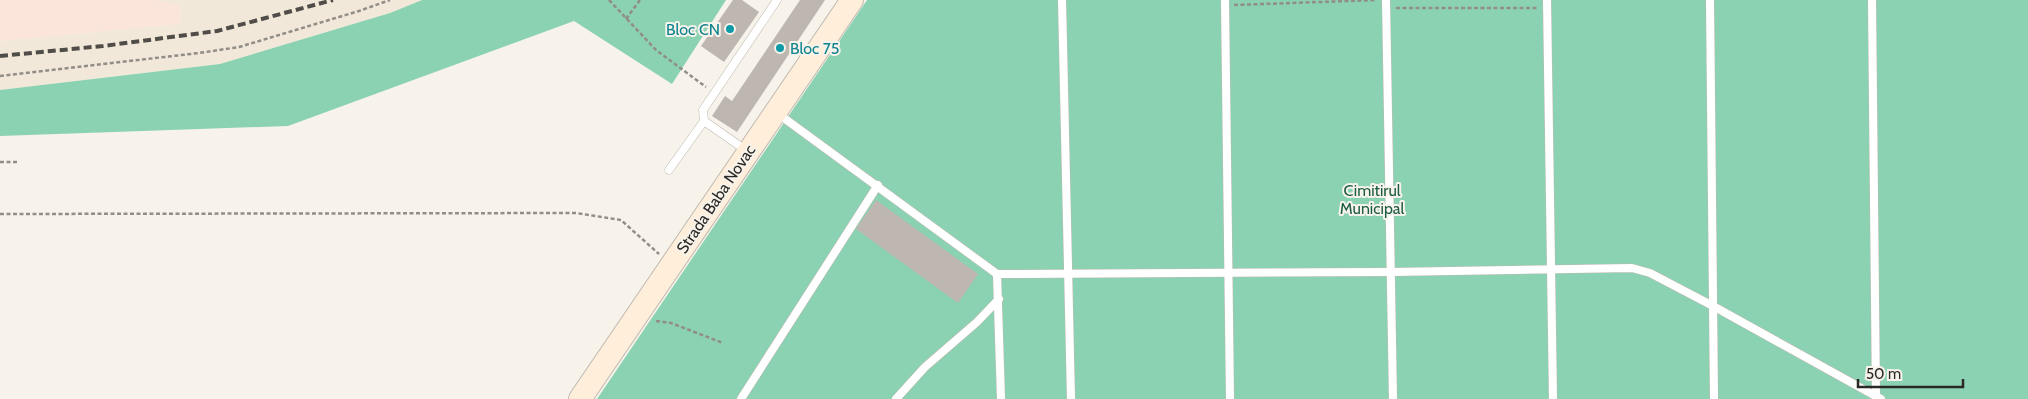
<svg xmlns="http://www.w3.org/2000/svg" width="2028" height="399" viewBox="0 0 2028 399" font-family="Cabin,sans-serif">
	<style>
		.built { fill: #f1e8d9 }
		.industrial { fill: #fbe4d9 }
		.green { fill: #8bd2b2 }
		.building { fill: #beb7b0 }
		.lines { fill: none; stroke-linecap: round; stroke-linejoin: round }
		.lane-casing { stroke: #bfbab2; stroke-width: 9 }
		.secondary-casing { stroke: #bfbab2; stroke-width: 24 }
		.path { stroke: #918d87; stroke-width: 2.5; stroke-dasharray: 4 2.5; stroke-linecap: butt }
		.lane { stroke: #fff; stroke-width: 8 }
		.secondary { stroke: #feeeda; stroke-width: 22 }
		.rail { stroke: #504d49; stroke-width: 4; stroke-dasharray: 8 4; stroke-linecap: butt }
		.culture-dot { fill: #0f9aa8; stroke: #f8f3ea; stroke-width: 2 }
		.labels { text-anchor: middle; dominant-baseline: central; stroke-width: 4; stroke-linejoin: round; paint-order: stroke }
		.culture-label { font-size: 16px; fill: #0d838f; stroke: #f8f3ea; text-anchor: end }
		.park-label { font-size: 16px; fill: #1d5c44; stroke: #f8f3ea }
		.street-label { font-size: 16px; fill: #2b2926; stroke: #f8f3ea }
	</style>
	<rect width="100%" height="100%" fill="#f8f3ea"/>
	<!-- built -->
	<path class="built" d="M154,0h268l-32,13 -170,51 -220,26v-49l181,-17 -1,-19z"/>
	<!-- industrial -->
	<path class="industrial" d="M0,0h154l26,5 1,19 -181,17z"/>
	<!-- green -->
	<g class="green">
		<path d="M422,0h304l-54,84 -98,-63 -286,105 -288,10v-46l220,-26 170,-51z"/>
		<path d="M867,0h1161v399h-1431z"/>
	</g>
	<!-- building -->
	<g class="building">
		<path d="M733,0h9l17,12 -35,50 -23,-16z"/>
		<path d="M800,0h25l-88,132 -25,-16 13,-20 7,5z"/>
		<path d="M876,200l102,74 -20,29 -102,-74z"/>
	</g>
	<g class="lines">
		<!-- lane casing -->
		<g class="lane-casing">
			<g id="lane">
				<path d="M1062,0l9,399"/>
				<path d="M1225,0l5,399"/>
				<path d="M1386,0l7,399"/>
				<path d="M1547,0l6,399"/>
				<path d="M1710,0l4,399"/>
				<path d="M1872,0l4,399"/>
				<path d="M777,113l220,161 4,125"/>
				<path d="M747,151l-43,-30 -1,-11 74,-110"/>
				<path d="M669,170l35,-49"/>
				<path d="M997,274l394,-2 241,-4 18,5 63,33 168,93"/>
				<path d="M741,399l137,-214"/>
				<path d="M896,399l29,-32 52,-45 22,-23"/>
			</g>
		</g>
		<!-- secondary casing -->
		<g class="secondary-casing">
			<path id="secondary" d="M580,399l272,-399"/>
		</g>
		<!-- path -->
		<g class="path">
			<path d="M609,0l47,50 50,37"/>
			<path d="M1234,5l142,-5"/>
			<path d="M1396,8h142"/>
			<path d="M626,19l14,-19"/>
			<path d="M0,76l199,-23 40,-6 120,-36 31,-11"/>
			<path d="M0,162h17"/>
			<path d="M0,214l576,-1 45,7 38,34"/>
			<path d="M656,321l15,2 52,20"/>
		</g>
		<!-- lane -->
		<use href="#lane" class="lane"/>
		<!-- secondary -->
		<use href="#secondary" class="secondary"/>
		<!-- rail -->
		<path class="rail" d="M0,56l103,-10 114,-15 116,-31"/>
	</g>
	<!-- markers -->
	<g class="culture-dot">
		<circle cx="730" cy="29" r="5"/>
		<circle cx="780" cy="48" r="5"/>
	</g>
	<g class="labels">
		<!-- culture labels -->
		<g class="culture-label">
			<text x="720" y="29">Bloc CN</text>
			<text x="790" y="48" text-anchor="start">Bloc 75</text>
		</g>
		<!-- park labels -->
		<g class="park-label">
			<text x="1372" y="190">Cimitirul<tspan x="1372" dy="18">Municipal</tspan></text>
		</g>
		<!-- street labels -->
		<g class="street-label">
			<text transform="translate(716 199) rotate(-56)">Strada Baba Novac</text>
		</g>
	</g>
	<!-- scale -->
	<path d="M1858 379v8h105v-8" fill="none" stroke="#2b2926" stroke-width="2.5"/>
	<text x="1866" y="379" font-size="15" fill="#2b2926" stroke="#f8f3ea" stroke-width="4" paint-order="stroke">50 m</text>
</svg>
